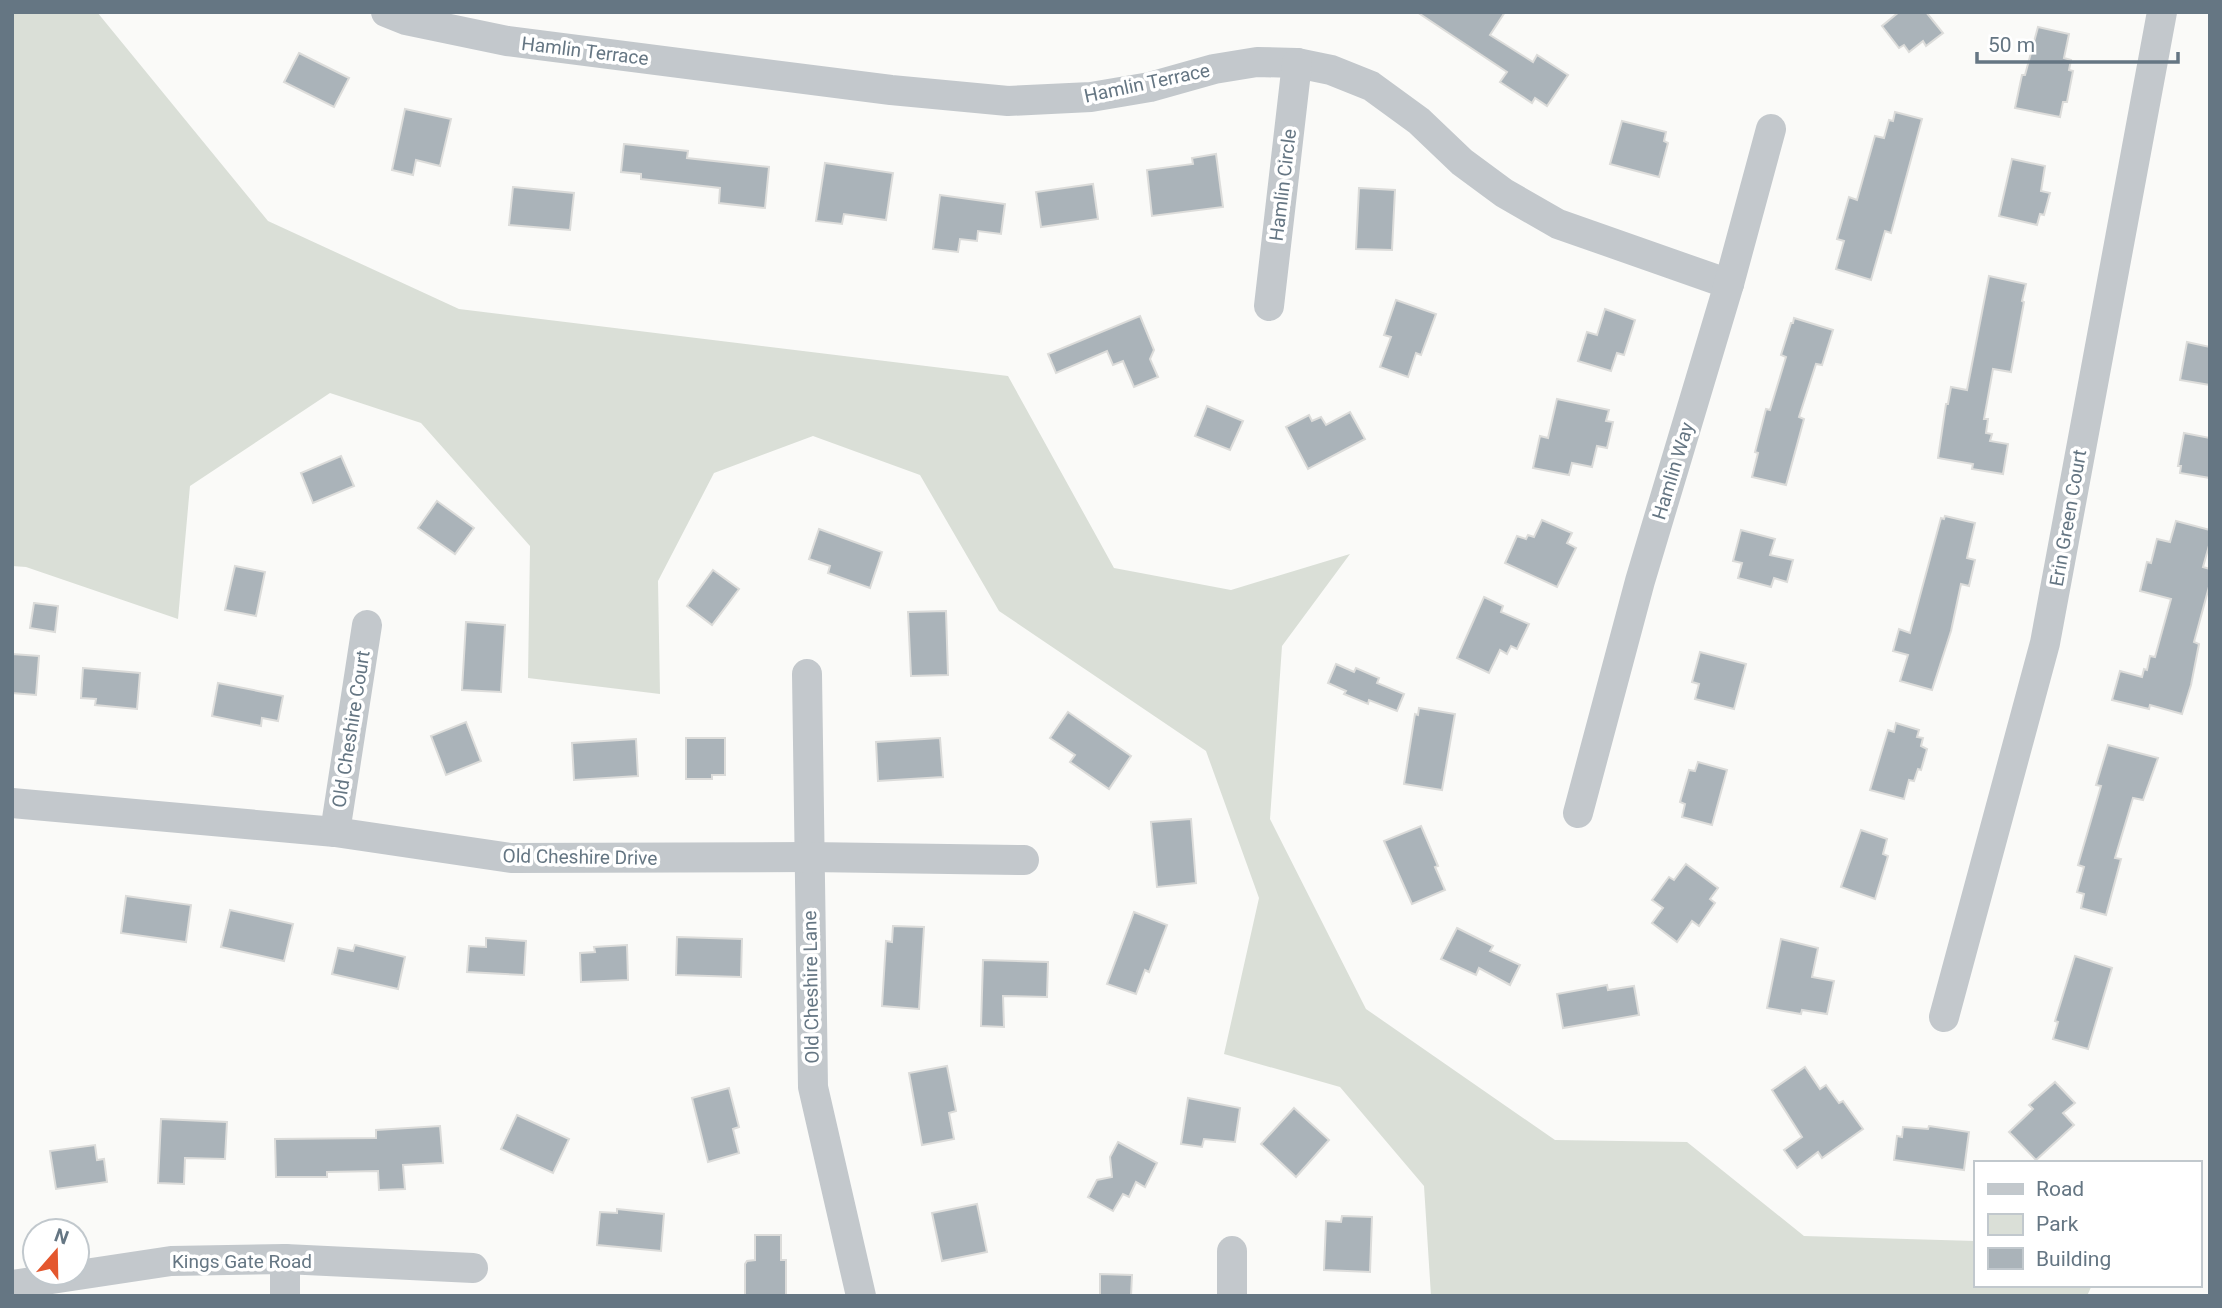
<svg xmlns="http://www.w3.org/2000/svg" width="2222" height="1308" viewBox="0 0 2222 1308" font-family="Roboto,sans-serif">
	<style>
		.green { fill: #dadfd7 }
		.building { fill: #aab3b9; stroke: #dcdcda; stroke-width: 2 }
		.lines { fill: none; stroke-linecap: round; stroke-linejoin: round }
		.minor { stroke: #c3c8cc; stroke-width: 30 }
		.labels { text-anchor: middle; dominant-baseline: central; stroke-width: 7; stroke-linejoin: round; paint-order: stroke }
		.street-label { font-size: 19px; fill: #657683; stroke: #fff }
	</style>
	<rect width="100%" height="100%" fill="#fafaf8"/>
	<!-- green -->
	<path class="green" d="M12,12h85l171,209 191,88 549,67 106,192 117,22 119,-36 -68,92 -12,173 96,190 189,131 132,2 117,94 171,5v44h117l-5,11h-656l-7,-110 -84,-99 -116,-33 35,-156 -53,-147 -207,-140 -79,-136 -107,-39 -99,37 -56,108 2,113 -132,-16 2,-132 -109,-123 -91,-30 -140,93 -12,133 -152,-52 -14,-1z"/>
	<!-- building -->
	<g class="building">
		<path d="M1417,12h88l-15,23 43,27 4,-7 31,20 -21,31 -12,-8 -3,5 -32,-21 7,-10z"/>
		<path d="M1899,12h27l17,21 -17,13 -3,-5 -14,11 -5,-7 -5,3 -17,-22z"/>
		<path d="M2038,27l31,7 -5,24 7,2 -2,10 4,1 -6,31h-4l-3,15 -45,-9 7,-33h3z"/>
		<path d="M299,53l50,25 -15,29 -50,-25z"/>
		<path d="M405,109l46,10 -11,47 -24,-6 -3,15 -21,-5z"/>
		<path d="M1895,112l27,7 -31,114 -6,-2 -14,49 -35,-11 8,-28 -7,-2 12,-42 8,3 18,-64 9,2 5,-18 4,1z"/>
		<path d="M1622,121l44,11 -2,9 4,2 -9,34 -49,-13z"/>
		<path d="M624,144l64,7 -1,7 82,9 -4,41 -46,-5 1,-15 -79,-9v-5l-20,-2z"/>
		<path d="M1216,154l7,53 -71,9 -5,-46 46,-6 -1,-6z"/>
		<path d="M2012,159l33,7 -4,25 9,2 -6,22 -4,-1 -3,11 -38,-9z"/>
		<path d="M825,163l68,10 -7,47 -42,-6 -2,10 -26,-3z"/>
		<path d="M1093,184l5,35 -57,8 -5,-35z"/>
		<path d="M513,187l61,6 -4,37 -61,-5z"/>
		<path d="M1359,188l36,2 -3,60 -36,-1z"/>
		<path d="M940,195l65,9 -4,30 -23,-3 -1,10 -17,-2 -2,13 -25,-3z"/>
		<path d="M1989,276l37,8 -4,17 2,1 -13,70 -18,-3 -9,50h4l-2,14 6,1 -2,7 18,3 -5,30 -31,-5 1,-5 -35,-6 8,-54h2l3,-17 16,3z"/>
		<path d="M1396,300l40,14 -15,41 -5,-2 -8,24 -28,-10 11,-30 -7,-2z"/>
		<path d="M1605,309l30,11 -11,35 -7,-2 -6,18 -33,-10 9,-29 10,3z"/>
		<path d="M1140,316l14,34 -4,9 8,18 -24,10 -11,-26 -10,4 -6,-14 -51,22 -8,-19z"/>
		<path d="M1794,318l39,12 -11,35 -6,-1 -17,53 5,2 -18,66 -34,-8 6,-24 -3,-1 11,-43 4,1 16,-53 -5,-2 10,-32h2z"/>
		<path d="M2187,342l23,5v38l-30,-5z"/>
		<path d="M1557,399l52,11 -3,11 7,1 -6,26 -10,-2 -5,21 -20,-4 -3,12 -36,-7 7,-32 8,2z"/>
		<path d="M1207,406l36,15 -13,29 -35,-14z"/>
		<path d="M1350,412l15,27 -57,30 -22,-42 23,-12 3,6 9,-4 5,8z"/>
		<path d="M2184,433l26,5v40l-30,-5 1,-7h-3z"/>
		<path d="M341,456l13,30 -41,17 -12,-30z"/>
		<path d="M437,501l37,27 -19,26 -37,-26z"/>
		<path d="M1945,516l30,7 -8,35 8,2 -6,26 -8,-2 -10,47 -19,59 -32,-9 8,-26 -15,-4 6,-22 11,4 31,-115 3,1z"/>
		<path d="M1542,520l30,13 -5,10 9,5 -19,39 -52,-24 12,-27 9,3 2,-4 6,2z"/>
		<path d="M2176,521l34,9v12l-7,25 7,2v14l-16,59 5,2 -8,41 -9,29 -32,-9 -1,4 -37,-9 8,-29 22,6 2,-8 3,1 3,-14 5,1 16,-58 -31,-8 7,-29 4,1 6,-24 13,3z"/>
		<path d="M819,529l63,23 -12,36 -42,-15 2,-7 -21,-7z"/>
		<path d="M1741,530l34,9 -5,16 23,5 -6,22 -13,-4 -3,9 -33,-9 4,-15 -9,-2z"/>
		<path d="M235,566l30,6 -9,44 -31,-6z"/>
		<path d="M713,570l26,19 -27,36 -25,-19z"/>
		<path d="M1484,597l19,9 -2,6 28,12 -12,25 -6,-3 -4,8 -7,-4 -11,23 -32,-15z"/>
		<path d="M34,603l24,3 -3,26 -25,-4z"/>
		<path d="M946,611l2,64 -37,1 -3,-64z"/>
		<path d="M466,622l39,3 -4,67 -39,-2z"/>
		<path d="M1700,652l46,12 -12,45 -39,-10 4,-15 -7,-2z"/>
		<path d="M12,654l27,2 -3,39 -24,-2z"/>
		<path d="M1336,664l18,8 2,-4 23,10 -2,5 27,11 -7,17 -28,-11 -1,4 -24,-10 2,-3 -18,-8z"/>
		<path d="M83,668l57,5 -3,36 -42,-4 1,-6 -15,-1z"/>
		<path d="M218,683l65,13 -5,25 -16,-3 -1,8 -49,-10z"/>
		<path d="M1419,708l36,6 -13,76 -38,-6 11,-70 3,1z"/>
		<path d="M1068,712l63,44 -22,33 -39,-27 5,-7 -25,-17z"/>
		<path d="M466,722l15,39 -35,14 -15,-39z"/>
		<path d="M1896,723l23,7 -2,7 6,1 -2,8 6,3 -6,21 -3,-1 -4,12 -5,-1 -5,19 -34,-9 18,-60 6,2z"/>
		<path d="M686,738h39v37h-13v4h-26z"/>
		<path d="M940,738l3,39 -65,4 -2,-39z"/>
		<path d="M636,739l2,37 -64,4 -2,-37z"/>
		<path d="M2108,745l50,13 -15,42 -10,-2 -18,60 6,1 -15,56 -25,-7 3,-14 -7,-2 7,-25 -6,-2 23,-79 -5,-1z"/>
		<path d="M1698,762l29,8 -15,55 -30,-8 3,-13 -5,-2 9,-32 6,1z"/>
		<path d="M1191,819l5,64 -39,4 -6,-65z"/>
		<path d="M1421,826l17,40 -3,1 10,23 -33,14 -28,-63z"/>
		<path d="M1861,830l26,9 -4,15 5,2 -13,43 -34,-12z"/>
		<path d="M1686,864l32,24 -8,11 5,4 -16,23 -7,-5 -15,21 -25,-19 11,-15 -11,-8 17,-23 5,3z"/>
		<path d="M126,896l65,9 -5,37 -65,-9z"/>
		<path d="M230,910l63,14 -9,37 -63,-14z"/>
		<path d="M1134,912l33,13 -18,47 -4,-2 -9,24 -29,-10z"/>
		<path d="M893,926l31,1 -5,82 -37,-3 4,-65 6,1z"/>
		<path d="M1457,928l36,18 -3,5 30,14 -10,20 -31,-17 -3,7 -35,-16z"/>
		<path d="M677,937l65,2 -1,38 -65,-2z"/>
		<path d="M486,938l40,3 -2,34 -57,-3 2,-26 17,1z"/>
		<path d="M1781,939l37,9 -6,29 22,4 -7,33 -25,-4 -1,4 -34,-6z"/>
		<path d="M355,945l50,12 -7,32 -66,-15 6,-26 15,3z"/>
		<path d="M627,945l1,35 -47,2 -1,-29 15,-1 -1,-5z"/>
		<path d="M2075,956l37,12 -24,81 -35,-10 5,-17 -3,-1z"/>
		<path d="M983,960l65,2 -1,35 -44,-1 1,31 -23,-1z"/>
		<path d="M1607,985l1,5 26,-4 5,29 -76,13 -6,-34z"/>
		<path d="M947,1066l9,45 -7,2 5,26 -32,6 -13,-72z"/>
		<path d="M1805,1067l15,22 6,-4 13,18 4,-2 20,28 -41,29 -4,-6 -21,16 -13,-18 18,-13 -30,-47z"/>
		<path d="M2055,1082l20,21 -12,10 11,12 -38,35 -27,-28 24,-23 -4,-4z"/>
		<path d="M729,1088l10,39 -6,2 6,24 -31,9 -16,-64z"/>
		<path d="M1188,1098l52,10 -5,34 -31,-3 -2,8 -21,-3z"/>
		<path d="M1294,1108l35,32 -33,37 -35,-33z"/>
		<path d="M517,1115l52,24 -16,34 -52,-24z"/>
		<path d="M161,1119l66,3 -2,37 -40,-1 -1,26 -26,-1z"/>
		<path d="M440,1126l3,37 -40,2 2,24 -26,1 -1,-19 -51,1v5h-51l-1,-38 101,-1v-8z"/>
		<path d="M1929,1126l40,6 -5,38 -70,-10 3,-24 5,1 1,-10 25,2z"/>
		<path d="M1118,1142l39,21 -12,24 -9,-5 -7,15 -6,-3 -10,17 -25,-14 9,-17 15,-3 -2,-20z"/>
		<path d="M95,1145l2,15 7,-1 3,23 -51,7 -6,-38z"/>
		<path d="M977,1204l10,48 -45,9 -10,-48z"/>
		<path d="M617,1209l47,5 -3,37 -64,-6 3,-33 17,1z"/>
		<path d="M1342,1216l30,1 -2,55 -46,-2 2,-49 15,1z"/>
		<path d="M755,1235h26v25h5v36h-41v-32l2,-3 8,-1z"/>
		<path d="M1100,1274l32,1 -1,21h-31z"/>
	</g>
	<g class="lines">
		<!-- minor -->
		<g class="minor">
			<path d="M386,12l20,8 101,21 384,49 117,11 83,-4 59,-10 64,-18 43,-7 40,1 34,7 40,16 48,35 43,41 42,31 54,31 171,60"/>
			<path d="M1269,306l28,-243"/>
			<path d="M807,674l6,413 48,209"/>
			<path d="M12,803l323,29 176,26 298,-1 215,3"/>
			<path d="M1578,813l62,-232 89,-297 42,-155"/>
			<path d="M335,832l32,-207"/>
			<path d="M1944,1017l101,-374 117,-631"/>
			<path d="M285,1259v37"/>
			<path d="M12,1285l159,-24 114,-2 188,9"/>
			<path d="M1232,1296v-45"/>
		</g>
	</g>
	<g class="labels">
		<!-- street labels -->
		<g class="street-label">
			<text transform="translate(585 51) rotate(7)">Hamlin Terrace</text>
			<text transform="translate(1147 83) rotate(-12)">Hamlin Terrace</text>
			<text transform="translate(1283 185) rotate(-83)">Hamlin Circle</text>
			<text transform="translate(1673 471) rotate(-73)">Hamlin Way</text>
			<text transform="translate(2068 518) rotate(-80)">Erin Green Court</text>
			<text transform="translate(351 729) rotate(-81)">Old Cheshire Court</text>
			<text transform="translate(580 857) rotate(1)">Old Cheshire Drive</text>
			<text transform="translate(811 987) rotate(-91)">Old Cheshire Lane</text>
			<text x="242" y="1261">Kings Gate Road</text>
		</g>
	</g>
	<!-- border -->
	<rect width="2222" height="1308" fill="none" stroke="#657683" stroke-width="28"/>
	<!-- legend -->
	<rect x="1974" y="1161" width="228" height="126" fill="#ffffff" stroke="#c1c8cd" stroke-width="2"/>
	<rect x="1988" y="1184" width="35" height="10" fill="#c3c8cc" stroke="#c1c8cd" stroke-width="2"/>
	<text x="2036" y="1196" font-size="21" fill="#657683">Road</text>
	<rect x="1988" y="1214" width="35" height="21" fill="#dadfd7" stroke="#c1c8cd" stroke-width="2"/>
	<text x="2036" y="1231" font-size="21" fill="#657683">Park</text>
	<rect x="1988" y="1248" width="35" height="21" fill="#aab3b9" stroke="#c1c8cd" stroke-width="2"/>
	<text x="2036" y="1266" font-size="21" fill="#657683">Building</text>
	<!-- north arrow -->
	<g transform="translate(56 1252) rotate(20)"><circle r="33" fill="#ffffff" stroke="#c1c8cd" stroke-width="2"/>
	<path d="M0-5L12 26L0 18L-12 26Z" fill="#e4572e"/>
	<text y="-10" font-size="19" font-weight="bold" text-anchor="middle" fill="#657683">N</text>
	</g>
	<!-- scale -->
	<path d="M1977 52v10h201v-10" fill="none" stroke="#657683" stroke-width="3.5"/>
	<text x="1988" y="52" font-size="21" fill="#657683" stroke="#ffffff" stroke-width="5" paint-order="stroke">50 m</text>
</svg>
